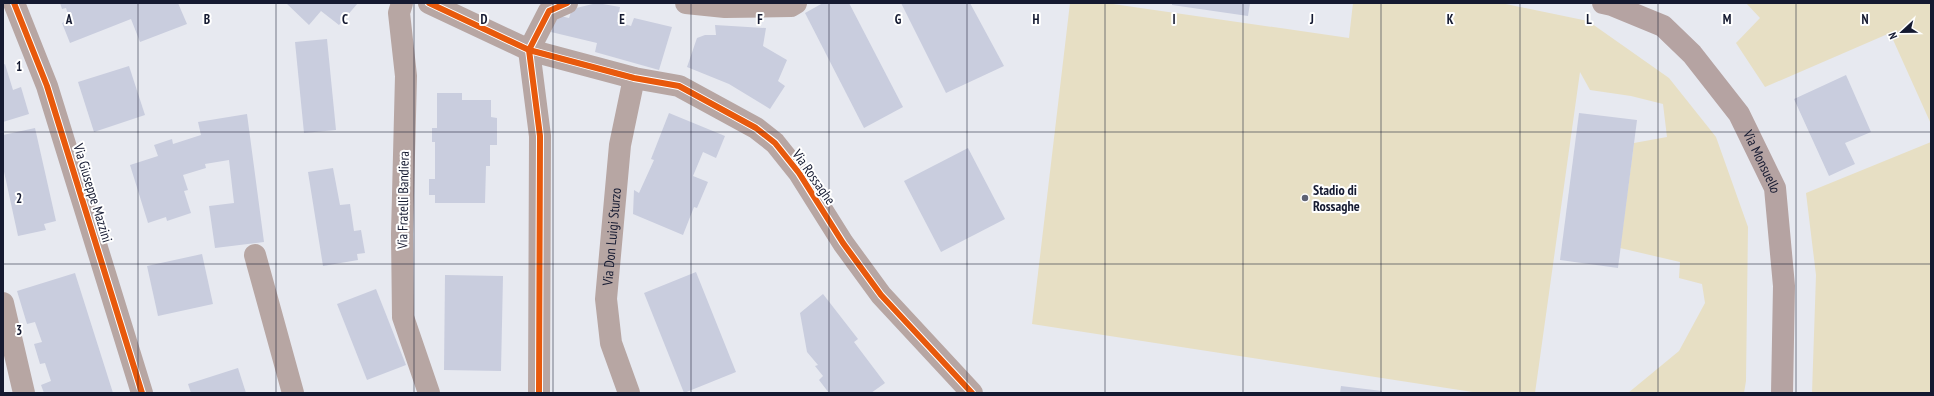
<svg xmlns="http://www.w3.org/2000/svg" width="1934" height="396" viewBox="0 0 1934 396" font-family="'PT Sans Narrow',sans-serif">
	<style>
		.green { fill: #e7dfc4 }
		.building { fill: #c9cdde }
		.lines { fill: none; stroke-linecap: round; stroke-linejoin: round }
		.minor { stroke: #b7a6a3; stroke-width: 22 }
		.secondary { stroke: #b5a3a2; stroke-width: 22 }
		.cycleway-casing { stroke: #fff; stroke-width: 8 }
		.cycleway { stroke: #e8590c; stroke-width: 6 }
		.grid { fill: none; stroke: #151a31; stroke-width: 1; stroke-opacity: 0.55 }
		.poi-dot { fill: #5e6274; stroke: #fff; stroke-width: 1.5 }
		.labels { text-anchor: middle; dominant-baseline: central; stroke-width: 4; stroke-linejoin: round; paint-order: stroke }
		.street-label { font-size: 14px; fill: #151a31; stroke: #fff }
		.poi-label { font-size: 14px; font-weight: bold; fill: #151a31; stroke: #fff; text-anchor: start }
		.grid-label { font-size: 13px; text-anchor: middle; font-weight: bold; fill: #151a31; stroke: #fff; stroke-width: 4; stroke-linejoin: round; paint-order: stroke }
	</style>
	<rect width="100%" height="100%" fill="#e7e9f0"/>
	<!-- green -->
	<g class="green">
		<path d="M1070,3h36l243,35 4,-35h148l87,18 81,57 47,59 32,90 -2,154 -2,12h-116l51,-42 26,-48 -3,-19 -23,-6 1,-16 -60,-14 14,-105 33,-6 -4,-33 -32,-8 -41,-6 -10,-18 -45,321h-56l-447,-69z"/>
		<path d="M1746,3h185v121l-41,-91 -125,54 -29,-44 24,-25z"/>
		<path d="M1931,142v251h-119l4,-118 -10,-82z"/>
	</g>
	<!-- building -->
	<g class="building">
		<path d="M60,3h118l9,21 -47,18 -9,-23 -61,24 -8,-20 8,-3 -4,-12 -4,1z"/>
		<path d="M286,3h72l-19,22 -18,-14 -12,14z"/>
		<path d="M597,3l23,4 -3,15 14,4 3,-8 38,9 -13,43 -64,-18 2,-9 -46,-11 5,-17 13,3 3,-9z"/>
		<path d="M823,3h26l54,104 -39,21 -59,-115z"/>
		<path d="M901,3h69l34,63 -58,27z"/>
		<path d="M1172,3h78l-2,13 -76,-11z"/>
		<path d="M715,25l51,3 -3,18 24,14 -9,21 7,5 -15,23 -41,-25 -42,-17 10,-29 8,-3h11z"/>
		<path d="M327,39l9,91 -32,3 -9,-91z"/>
		<path d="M5,64l8,26 8,-3 8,27 -26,8v-57z"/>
		<path d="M129,66l16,49 -51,17 -16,-50z"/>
		<path d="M1846,75l25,57 -26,11 10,21 -26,12 -35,-77z"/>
		<path d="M437,93h25v7h29v17l6,1v27h-7v21h-4l-1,37h-50v-8h-6v-16h6v-37h-3v-14h5z"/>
		<path d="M669,113l56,23 -9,22 -13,-6 -10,24 15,6 -11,26 -3,-1 -11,28 -50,-21 1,-24 5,3 15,-33 -3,-1z"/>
		<path d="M1579,113l58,7 -19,148 -58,-8z"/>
		<path d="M247,114l17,128 -49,6 -6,-42 25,-3 -5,-43 -24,4 1,4 -23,7 5,15 -4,1 7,22 -24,8 -1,-4 -18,6 -18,-58 28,-9 -4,-11 18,-6 1,5 28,-9 -3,-13z"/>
		<path d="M35,128l21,93 -12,3 2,6 -28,6 -15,-69v-32z"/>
		<path d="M968,148l37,71 -64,33 -37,-71z"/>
		<path d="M333,168l7,37 10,-1 4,27 7,-1 4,23 -8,1 1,6 -35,6 -15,-94z"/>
		<path d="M202,254l11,50 -55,12 -11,-50z"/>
		<path d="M696,272l40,100 -52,21 -40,-100z"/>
		<path d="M75,273l38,120h-69l-3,-8 10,-4 -6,-18 -5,1 -6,-20 8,-2 -7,-20 -8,2 -10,-33z"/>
		<path d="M445,275l58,1 -2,95 -57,-1z"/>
		<path d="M376,289l30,76 -39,15 -30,-76z"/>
		<path d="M823,294l35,45 -4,3 31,41 -14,10h-42l-10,-13 4,-4 -8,-10 3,-1 -11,-13 -7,-39z"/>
		<path d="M238,368l8,25h-55l-3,-9z"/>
		<path d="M1341,386l41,5 -1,2h-41z"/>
	</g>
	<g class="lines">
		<!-- minor -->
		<g class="minor">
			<path d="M14,3l33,83 95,307"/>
			<path d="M402,3l-3,10 7,63 -4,158 1,83 26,76"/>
			<path d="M429,3l100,47 105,28 45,8 77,42 19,15 24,30 44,70 38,52 91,98"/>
			<path d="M686,3l39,4 66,-1 5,-3"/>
			<path d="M255,255l38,138"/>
			<path d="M3,303l21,90"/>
			<path d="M539,393l1,-257 -11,-86 20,-39 18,-8"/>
			<path id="s1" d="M629,393l-18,-50 -5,-44 14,-154 14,-67"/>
		</g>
		<!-- secondary -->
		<path class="secondary" id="s2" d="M1603,3l9,2 51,21 29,28 47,60 36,74 9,98 -2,107"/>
		<!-- cycleway casing -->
		<g class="cycleway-casing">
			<g id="cycleway">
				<path d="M14,3l33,83 95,307"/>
				<path d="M429,3l100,47 105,28 45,8 77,42 19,15 24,30 44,70 38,52 91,98"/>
				<path d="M539,393l1,-257 -11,-86 20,-39 18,-8"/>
			</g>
		</g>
		<!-- cycleway -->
		<use href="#cycleway" class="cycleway"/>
	</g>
	<!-- grid -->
	<path class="grid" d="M138,3v390M276,3v390M414,3v390M553,3v390M691,3v390M829,3v390M967,3v390M1105,3v390M1243,3v390M1381,3v390M1520,3v390M1658,3v390M1796,3v390M3,132h1928M3,264h1928"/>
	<!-- markers -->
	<circle class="poi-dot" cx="1305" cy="198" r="4"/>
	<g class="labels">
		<!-- street labels -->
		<g class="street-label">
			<text stroke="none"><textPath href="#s2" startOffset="234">Via Monsuello</textPath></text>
			<text transform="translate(814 177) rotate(55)">Via Rossaghe</text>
			<text transform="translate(93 193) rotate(73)">Via Giuseppe Mazzini</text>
			<text transform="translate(403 200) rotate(-89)">Via Fratelli Bandiera</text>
			<text stroke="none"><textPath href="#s1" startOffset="160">Via Don Luigi Sturzo</textPath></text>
		</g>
		<!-- poi labels -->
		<g class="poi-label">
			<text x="1313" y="190">Stadio di<tspan x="1313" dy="16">Rossaghe</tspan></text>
		</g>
	</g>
	<g class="grid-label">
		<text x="69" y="24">A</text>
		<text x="207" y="24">B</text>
		<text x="345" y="24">C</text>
		<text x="484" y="24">D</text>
		<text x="622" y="24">E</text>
		<text x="760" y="24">F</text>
		<text x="898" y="24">G</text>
		<text x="1036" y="24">H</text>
		<text x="1174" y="24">I</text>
		<text x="1312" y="24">J</text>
		<text x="1450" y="24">K</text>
		<text x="1589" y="24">L</text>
		<text x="1727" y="24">M</text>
		<text x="1865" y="24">N</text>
		<text x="19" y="71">1</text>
		<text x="19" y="203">2</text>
		<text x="19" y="335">3</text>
	</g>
	<!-- border -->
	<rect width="1934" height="396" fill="none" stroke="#151a31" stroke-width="8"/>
	<!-- north arrow -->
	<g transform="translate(1902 32) rotate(248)" stroke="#ffffff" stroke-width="3" paint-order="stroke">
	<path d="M0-3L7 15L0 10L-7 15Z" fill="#151a31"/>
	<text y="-6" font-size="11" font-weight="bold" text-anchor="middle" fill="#151a31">N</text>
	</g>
</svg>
